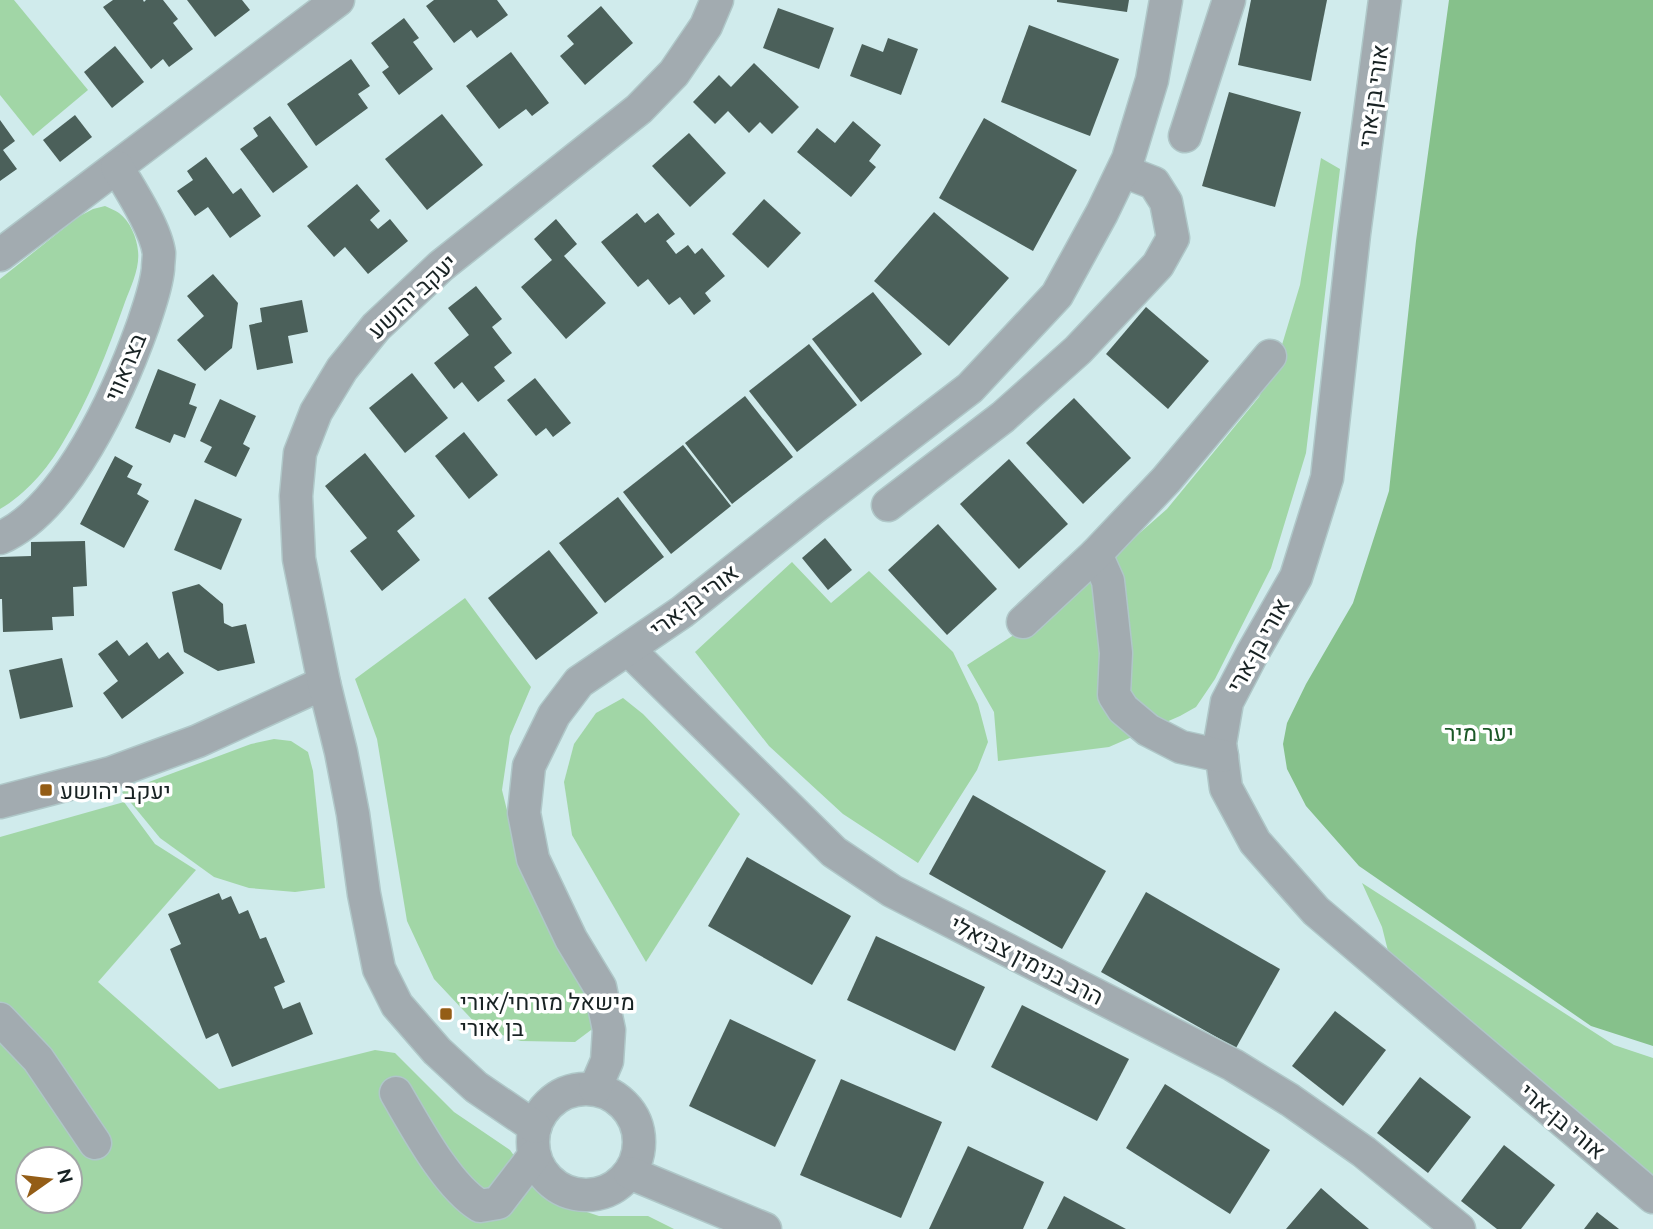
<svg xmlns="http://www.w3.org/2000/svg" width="1653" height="1229" viewBox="0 0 1653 1229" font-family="Ubuntu,Heebo,sans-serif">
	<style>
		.green { fill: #a1d6a6; fill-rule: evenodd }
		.forest { fill: #86c18b }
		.building { fill: #4b605a }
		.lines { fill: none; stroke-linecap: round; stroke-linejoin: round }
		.minor-casing { stroke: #afc7c8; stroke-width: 35 }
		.minor { stroke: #a2abb0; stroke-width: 32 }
		.poi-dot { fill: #945d16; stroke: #fff; stroke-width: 2.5 }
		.labels { text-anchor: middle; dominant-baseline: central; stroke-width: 7; stroke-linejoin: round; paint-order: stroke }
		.street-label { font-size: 23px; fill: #182223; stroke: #fff }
		.park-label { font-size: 23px; fill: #1a5826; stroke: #fff }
		.poi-label { font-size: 23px; fill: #182223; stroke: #fff; text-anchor: start }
	</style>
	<rect width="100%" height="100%" fill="#d0ebec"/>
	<!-- green -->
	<g class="green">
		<path d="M0,0h14l74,90 -55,46 -33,-41z"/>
		<path d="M1321,158l19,11 -34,284 -35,115 -56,111 -19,28 -16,9 -71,31 -111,14 -4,-49 -27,-47 84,-54 116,-102 92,-112 19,-39 22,-73z"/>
		<path d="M105,206c4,2 10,4 14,7 11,8 18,25 19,38 2,17 -7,35 -13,51 -17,48 -36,98 -63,142 -14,24 -37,51 -62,65v-230l78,-62 15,-8z"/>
		<path d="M792,562l39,41 38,-32 84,81 25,52 10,38 -11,28 -59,93 -75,-49 -74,-68 -74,-94z"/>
		<path d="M465,598l66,89 -21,49 -8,54 14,57 79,150 -4,33 -16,12 -54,-1 -41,-13 -46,-49 -27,-58 -30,-182 -22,-60z"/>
		<path d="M623,698l20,16 97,100 -94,148 -74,-127 -8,-53 10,-38 22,-31z"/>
		<path d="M274,739l17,2 17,11 5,19 12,117 -30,4 -46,-4 -35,-11 -54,-39 -38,-46 129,-48z"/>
		<path d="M124,802l31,42 41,26 -98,112 121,107 156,-39 20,3 59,59 56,38 34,48 55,18h49l26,13h-674v-392zM28,1159h42v42h-42z"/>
		<path d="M1362,883l252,162 39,13v131l-263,-230 -8,-32z"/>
	</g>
	<!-- forest -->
	<path class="forest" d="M1449,0h204v1046l-62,-20 -232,-160 -53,-60 -19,-37 -4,-25 4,-21 19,-39 47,-81 36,-112 27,-250z"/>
	<!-- building -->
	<g class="building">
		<path d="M113,0h30l1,2 2,-2h17l15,19 -5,4 20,26 -24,18 -6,-8 -12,10 -48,-62z"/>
		<path d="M187,0h55l8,10 -35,27z"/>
		<path d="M434,0h63l11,15 -31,23 -6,-8 -17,13 -28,-37z"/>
		<path d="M1057,0h72l-2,12 -70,-10z"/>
		<path d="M1251,0h76l-16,81 -73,-16z"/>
		<path d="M601,6l32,37 -48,42 -25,-29 14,-12 -7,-8z"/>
		<path d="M778,8l56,20 -15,41 -56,-21z"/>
		<path d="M404,18l15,20 -6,4 20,27 -34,26 -17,-23 7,-5 -18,-24z"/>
		<path d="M1029,25l90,34 -29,77 -89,-34z"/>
		<path d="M888,38l30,11 -17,46 -51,-19 12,-32 21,8z"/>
		<path d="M115,46l29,36 -32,26 -28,-36z"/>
		<path d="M511,52l38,51 -17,13 -6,-7 -27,20 -33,-43z"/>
		<path d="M351,59l19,27 -12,8 10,14 -52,38 -29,-42z"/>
		<path d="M754,63l45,44 -27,27 -12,-12 -11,11 -21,-22 -13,13 -22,-22 26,-27 12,12z"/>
		<path d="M1229,92l72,20 -26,95 -73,-21z"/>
		<path d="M442,114l41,51 -56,45 -42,-51z"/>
		<path d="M75,115l17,22 -32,25 -17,-22z"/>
		<path d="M270,116l38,51 -35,26 -33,-44 18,-13 -5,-8z"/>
		<path d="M984,118l93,52 -44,81 -94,-53z"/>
		<path d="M0,120l15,21 -12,9 14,19 -17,12z"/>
		<path d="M853,121l28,24 -12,16 7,6 -25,30 -54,-45 20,-24 18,15z"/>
		<path d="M689,133l37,40 -36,34 -38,-41z"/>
		<path d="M206,157l27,37 8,-6 20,28 -31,22 -22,-31 -13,9 -18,-25 16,-11 -6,-9z"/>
		<path d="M357,184l23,27 -10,9 8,9 12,-10 18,22 -40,33 -23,-27 -11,10 -27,-31z"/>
		<path d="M764,199l37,34 -33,35 -36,-34z"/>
		<path d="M934,212l75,66 -60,68 -75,-65z"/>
		<path d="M637,213l8,10 13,-10 17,21 -9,7 10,13 12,-9 7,9 7,-6 23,28 -20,17 6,8 -17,14 -14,-18 -11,8 -21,-26 -10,8 -37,-45z"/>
		<path d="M556,219l21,25 -13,12 42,47 -40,36 -45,-52 31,-27 -18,-21z"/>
		<path d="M213,274l25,29 -6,45 -27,23 -28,-31 27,-24 -17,-20z"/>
		<path d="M476,286l26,33 -10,8 20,26 -18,14 11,14 -27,21 -16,-20 -8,7 -20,-26 35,-28 -21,-27z"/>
		<path d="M873,292l49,62 -61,48 -49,-63z"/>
		<path d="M302,300l6,32 -20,4 5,27 -36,7 -8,-45 13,-3 -2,-14z"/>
		<path d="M1146,307l63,54 -41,48 -62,-55z"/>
		<path d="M809,344l48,61 -60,47 -48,-61z"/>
		<path d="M158,369l38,15 -7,20 8,3 -12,31 -11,-4 -4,9 -35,-15z"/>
		<path d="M412,373l36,45 -43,35 -36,-45z"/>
		<path d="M535,378l36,45 -18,14 -7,-9 -10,8 -29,-36z"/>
		<path d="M745,396l48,61 -61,47 -47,-61z"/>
		<path d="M1074,398l57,60 -48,46 -57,-61z"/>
		<path d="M220,399l36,17 -13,28 7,4 -14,29 -32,-15 8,-15 -12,-6z"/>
		<path d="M464,432l34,43 -29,24 -34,-43z"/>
		<path d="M683,445l48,61 -60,48 -48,-62z"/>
		<path d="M365,453l50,63 -18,15 23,29 -38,31 -32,-40 17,-13 -42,-52z"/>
		<path d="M115,456l18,10 -6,11 15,7 -5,10 12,7 -25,47 -44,-24z"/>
		<path d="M1009,459l59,65 -49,45 -59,-65z"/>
		<path d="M618,497l46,60 -59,46 -46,-60z"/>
		<path d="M195,499l47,20 -21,51 -47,-20z"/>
		<path d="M938,524l59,65 -50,46 -59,-65z"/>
		<path d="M825,538l27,32 -24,20 -26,-32z"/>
		<path d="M85,541l2,45 -14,1 1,29 -22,1 1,13 -50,2 -1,-33h-2v-42l31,-1v-14z"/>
		<path d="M549,550l49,63 -62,47 -48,-62z"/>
		<path d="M199,584l24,20 1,19 8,4 14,-3 9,39 -37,8 -34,-19 -12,-60z"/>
		<path d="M117,640l12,16 18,-14 12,17 9,-7 16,21 -62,46 -19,-26 15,-12 -20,-27z"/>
		<path d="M62,658l11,49 -53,12 -11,-49z"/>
		<path d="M973,795l133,76 -44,78 -133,-75z"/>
		<path d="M747,857l104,59 -39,69 -104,-59z"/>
		<path d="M1146,892l134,77 -44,79 -135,-76z"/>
		<path d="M219,893l3,7 9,-4 8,18 9,-4 12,29 6,-2 19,45 -11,5 9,22 17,-7 13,32 -81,33 -14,-34 -12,6 -36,-90 11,-5 -13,-30z"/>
		<path d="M876,936l109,51 -30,64 -108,-51z"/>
		<path d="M1022,1005l107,54 -32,62 -106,-54z"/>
		<path d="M1335,1011l51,39 -43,56 -51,-40z"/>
		<path d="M730,1019l86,41 -41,87 -86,-41z"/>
		<path d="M1420,1077l51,40 -43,56 -51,-40z"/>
		<path d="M841,1079l101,43 -41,96 -101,-43z"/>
		<path d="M1165,1084l105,66 -40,64 -104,-66z"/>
		<path d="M1504,1145l51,40 -34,44h-24l-36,-28z"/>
		<path d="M968,1146l76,36 -21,47h-94z"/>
		<path d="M1321,1188l24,21 24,20h-83z"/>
		<path d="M1064,1196l62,33h-79z"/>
		<path d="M1597,1212l22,17h-35z"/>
	</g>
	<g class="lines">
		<!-- minor casing -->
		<g class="minor-casing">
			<g id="minor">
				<path d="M1385,0l-31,234 -27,244 -31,99 -44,77 -25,48 -7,41 6,45 29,54 61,69 337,286"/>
				<path d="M1185,136l44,-136"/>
				<path d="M0,255l338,-255"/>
				<path d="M888,505l115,-88 75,-67 80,-85 15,-27 -7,-36 -12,-19 -31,-12"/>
				<path d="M0,538c67,-29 119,-146 143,-213 6,-19 13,-36 15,-56 0,-5 1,-11 1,-16 -3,-24 -29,-64 -42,-86"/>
				<path d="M1096,554l12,27 8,72 -2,42 9,14 25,21 33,17 41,9"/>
				<path d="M1023,622l73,-68 70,-74 104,-124"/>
				<path d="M628,649l206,203 58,39 341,174 57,35 74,52 95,77"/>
				<path d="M0,802l111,-29 87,-32 126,-58"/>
				<path d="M0,1019l38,40 57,84"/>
				<circle cx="586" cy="1142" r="53"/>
				<path d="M595,1089l12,-28 2,-31 -9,-43 -29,-48 -38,-80 -9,-46 5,-47 25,-51 25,-33 103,-70 130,-103 158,-121 87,-93 45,-82 26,-54 24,-79 14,-80"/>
				<path d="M396,1093c20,34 51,93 84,113l18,-3 36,-47"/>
				<path d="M535,1127l-59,-40 -39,-36 -40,-46 -18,-36 -15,-75 -11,-80 -12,-62 -17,-69 -25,-124 -3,-63 4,-43 16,-41 26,-43 34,-42 65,-61 198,-157 35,-36 32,-47 11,-26"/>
				<path d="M630,1173l135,56"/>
			</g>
		</g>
		<!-- minor -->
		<use href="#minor" class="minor"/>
	</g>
	<!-- markers -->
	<g class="poi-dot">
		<rect x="39" y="783" width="14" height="14" rx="3.5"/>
		<rect x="439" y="1007" width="14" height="14" rx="3.5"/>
	</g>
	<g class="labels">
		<!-- street labels -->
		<g class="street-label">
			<text transform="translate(1373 96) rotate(-82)">אורי בן-ארי</text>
			<text transform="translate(412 296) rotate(-43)">יעקב יהושע</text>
			<text transform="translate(125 367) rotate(-67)">בצראווי</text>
			<text transform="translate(694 600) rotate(-37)">אורי בן-ארי</text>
			<text transform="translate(1258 645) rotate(-61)">אורי בן-ארי</text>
			<text transform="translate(1027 960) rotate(27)">הרב בנימין צביאלי</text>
			<text transform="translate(1563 1121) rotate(40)">אורי בן-ארי</text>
		</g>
		<!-- park labels -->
		<g class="park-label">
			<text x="1479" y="732">יער מיר</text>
		</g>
		<!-- poi labels -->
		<g class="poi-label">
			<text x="60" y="790">יעקב יהושע</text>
			<text x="460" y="1001">מישאל מזרחי/אורי<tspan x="460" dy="26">בן אורי</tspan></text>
		</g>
	</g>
	<!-- north arrow -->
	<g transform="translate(49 1180) rotate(76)"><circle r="33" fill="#ffffff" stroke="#a3a7a7" stroke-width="2"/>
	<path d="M0-5L12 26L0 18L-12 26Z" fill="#945d16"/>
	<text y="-10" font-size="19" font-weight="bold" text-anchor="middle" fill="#182223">N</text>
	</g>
</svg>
